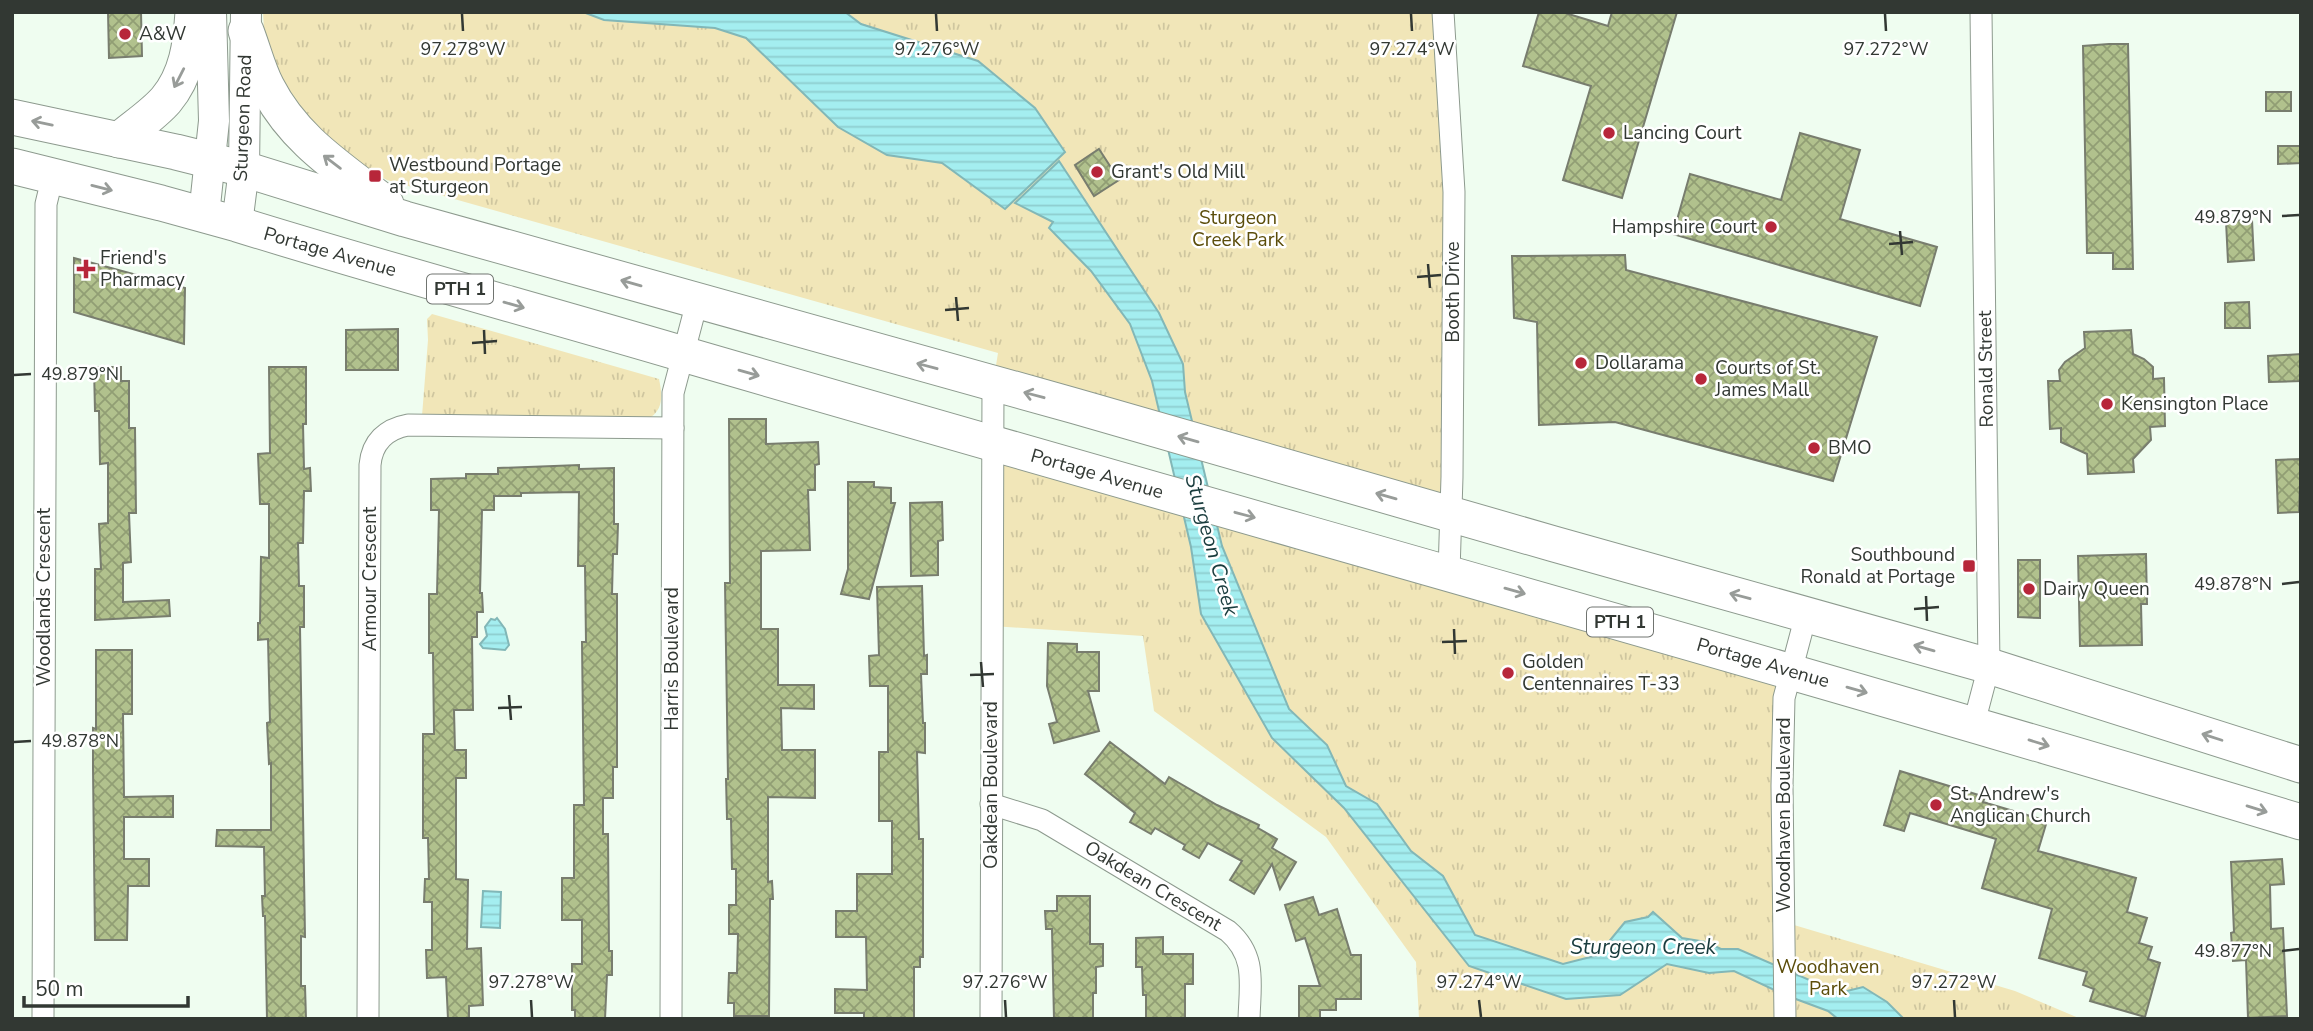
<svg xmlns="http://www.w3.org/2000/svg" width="2313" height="1031" viewBox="0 0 2313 1031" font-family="'Nunito Sans',sans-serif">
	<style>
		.grass { fill: url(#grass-tufts) }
		.water { fill: url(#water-rules); stroke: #82b7b7; stroke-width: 2 }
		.building { fill: url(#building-cross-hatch); stroke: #787d6e; stroke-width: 2 }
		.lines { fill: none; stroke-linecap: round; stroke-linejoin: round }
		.minor-casing { stroke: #8d9a8e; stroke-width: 23 }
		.secondary-casing { stroke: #8d9a8e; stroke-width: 32 }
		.trunk-casing { stroke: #8d9a8e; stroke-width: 37 }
		.minor { stroke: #fff; stroke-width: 21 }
		.secondary { stroke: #fff; stroke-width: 30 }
		.trunk { stroke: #fff; stroke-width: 35 }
		.oneway { stroke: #989c99 }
		.ticks { fill: none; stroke: #323833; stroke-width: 2.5 }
		.poi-dot { fill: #b7263a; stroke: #fff; stroke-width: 2.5 }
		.labels { text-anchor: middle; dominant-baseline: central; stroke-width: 5; stroke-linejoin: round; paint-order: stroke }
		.shield { fill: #fff; stroke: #707470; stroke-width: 2 }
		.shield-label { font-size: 18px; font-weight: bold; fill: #323833 }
		.poi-label { font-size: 19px; fill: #323833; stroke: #fff; text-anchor: start }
		.street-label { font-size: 19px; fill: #323833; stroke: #fff }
		.park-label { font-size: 19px; fill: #5b4d0a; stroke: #fff }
		.water-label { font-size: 21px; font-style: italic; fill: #193c3d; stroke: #fff }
		.ticks-label { font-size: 18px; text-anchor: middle; fill: #323833; stroke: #fff; stroke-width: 5; stroke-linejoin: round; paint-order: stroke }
	</style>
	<defs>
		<pattern id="grass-tufts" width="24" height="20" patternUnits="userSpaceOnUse" patternTransform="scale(1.75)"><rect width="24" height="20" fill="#f1e6b8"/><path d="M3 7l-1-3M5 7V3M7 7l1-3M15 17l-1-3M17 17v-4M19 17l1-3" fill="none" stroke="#cfc69f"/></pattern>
		<pattern id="water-rules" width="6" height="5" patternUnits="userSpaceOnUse" patternTransform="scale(1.75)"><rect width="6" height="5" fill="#a4eef0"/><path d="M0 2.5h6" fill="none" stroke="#8ecdce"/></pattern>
		<pattern id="building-cross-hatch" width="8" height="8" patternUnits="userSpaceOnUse" patternTransform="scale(1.75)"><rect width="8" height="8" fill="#b1c18d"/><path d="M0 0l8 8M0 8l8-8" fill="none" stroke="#919e74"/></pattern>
	</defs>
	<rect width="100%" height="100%" fill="#effdf0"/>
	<!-- grass -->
	<g class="grass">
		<path d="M263,12h1180l8,503 -458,-131 5,-31 -611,-173 -33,-18 -69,-60 -21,-72z"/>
		<path d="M432,314l227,65c3,14 5,29 -8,38l-229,-1 6,-76 -1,-21z"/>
		<path d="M994,444l798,227 -8,251 231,69 66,28h-662l-3,-57 -90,-125 -172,-126 -11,-75 -151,-10z"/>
	</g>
	<!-- water -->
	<g class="water">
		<path d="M583,12h262l16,12 117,37 57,47 30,44 -60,57 -63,-46 -55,-8 -49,-28 -92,-89 -31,-10 -111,-8z"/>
		<path d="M1059,161l100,152 24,51 2,28 37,154 67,163 38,36 19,41 31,18 34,47 32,25 32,59 88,29 35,-9 27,-33 23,-5 5,-5 29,26 24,4 15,7h17l101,44 24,-6 24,15 17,17h-66l-10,-8 -43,-16 -51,-24 -25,2 -42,-9 -47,31 -54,4 -97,-33 -125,-158 -72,-70 -71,-124 -10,-67 -39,-166 -22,-57 -39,-53 -42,-43 4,-6 -38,-19z"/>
		<path d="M497,618l8,11 4,16 -4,5 -22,-2 -3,-4 7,-8 -2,-9 6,-8 4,1z"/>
		<path d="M483,891l18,1 -1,36 -19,-1z"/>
	</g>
	<!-- building -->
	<g class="building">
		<path d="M108,12h33l1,44 -33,2z"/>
		<path d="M1539,12h23l46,14 4,-14h65l-55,186 -59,-18 28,-94 -68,-20z"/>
		<path d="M2109,44h19l5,225h-20v-16h-26l-4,-207z"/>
		<rect x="2266" y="92" width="25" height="19"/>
		<path d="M1800,133l60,17 -20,69 97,28 -17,59 -247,-72 17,-60 91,26z"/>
		<path d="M2278,146h23v17l-23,1z"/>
		<path d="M1099,149l20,31 -25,16 -19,-31z"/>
		<path d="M2252,220l2,40 -26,2 -2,-41z"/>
		<path d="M1625,255l1,15 251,67 -44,144 -218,-59 -76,3 -2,-103 -23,-4 -2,-62z"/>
		<path d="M74,258l111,30 -1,56 -110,-32z"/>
		<path d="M2249,302l1,26h-25v-25z"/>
		<path d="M398,329v41h-52v-40z"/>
		<path d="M2131,330l2,24 11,5 9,8v12l11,-1 1,48 -15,1 1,13 -18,19 1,13 -46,2 -1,-20 -26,-12v-14l-11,1 -2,-48h12l-1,-11 6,-8 20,-14 -1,-16z"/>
		<path d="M2301,354v27l-32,1 -1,-26z"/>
		<path d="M94,367h27v14h8v47h6l1,85h-7l2,49 -8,1v39l46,-2 1,16 -75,4v-51h6l-2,-45 9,-1v-60l-8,1 -1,-53h-4z"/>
		<path d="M269,367h37v57h-3l1,45 6,-1 1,23h-7l-1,52h-5l1,43h5v41h-4l5,310 -4,-1v50h4l1,33h-39l-2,-103h-2l-1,-20h3l-1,-49 -48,-1 1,-16h54v-67l-2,1 -2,-41 3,-1 -2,-83 -10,1v-17h2l1,-66 8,1v-54h-9l-2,-50 12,-1z"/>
		<path d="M729,419h37v25l52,-2 1,22 -4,1v25h-7l2,60 -49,1v78h17v56h36v24l-33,-1 1,42h33v48l-47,-1v85l4,-1 1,18h-3l-1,117h-35v-13h-6l1,-30h8l1,-39h-9v-29h7v-36h-4l-1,-50h-4l-1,-40h2l-3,-196h5z"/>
		<path d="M2301,459l-2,53 -21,1 -2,-53z"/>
		<path d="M579,465v4l35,-1v56h4l-1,30h-4l-1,40h5v173h-4v31h-10v36h5l1,117h3v24h-5l-2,44h-30v-9h-3v-46h10v-44h-20v-42h12v-73h10l-2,-163h4l-1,-76h-7l1,-74 -58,1v3h-27v14h-12l-2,83h2l1,19h-6v25h-5l1,73h-19l1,40h11v28h-10v101l12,1 -1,69 14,-1 2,57 -14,1v13h-21l-2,-42 -19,1 -1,-28h6v-48h-8l1,-23h4l-1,-41h-5v-104h11l-1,-81h-4v-59h8l2,-84h-8v-31l35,-1v-4h32v-6z"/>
		<path d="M848,482h26v5l17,1v15h4l-26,96 -28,-5 7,-25z"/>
		<path d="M942,502l1,38 -5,1v34l-27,1 -1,-73z"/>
		<path d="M2146,554l1,50h-6l1,41 -62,1 -2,-90z"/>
		<path d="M2018,560h22v58l-22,-1z"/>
		<path d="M922,586l2,70 3,-1v19h-6l2,49h2v30l-8,-1 2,87h4v118h-3v10h-6v52h-50v-6h-29v-24l32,1 -1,-53h-30v-26h21v-37h35v-53h-13v-69h9v-66h-18l-1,-30 10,-1 -2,-68z"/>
		<path d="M1048,643l29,1v8h22v39h-11l11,40 -45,12 -5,-19 8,-2 -10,-36z"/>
		<path d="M96,650h36v64h-9l1,83 49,-1v21h-49v42h25v27h-21l-1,54h-32l-2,-172v-40l3,1z"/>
		<path d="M1110,742l55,42 4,-7 48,28 42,20 -1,3 19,11 -5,9 24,14 -16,27 -8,-25 -18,30 -24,-14 12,-19 -34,-18 -9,15 -16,-9 2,-4 -30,-17 -4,6 -21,-12 5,-9 -50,-39z"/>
		<path d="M1900,771l85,26 -2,5 64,19 -9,30 98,27 -9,34 20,6 -8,25 13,4 -4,12 12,4 -15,54 -55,-16 4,-12 -11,-4 4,-13 -48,-14 13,-49 -70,-21 14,-49 -86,-26 -6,18 -20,-6z"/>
		<path d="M2282,859l2,25 -14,1 1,44 12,-1 4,88 -39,2 -2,-58 -13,1 -2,-28 3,-1 -3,-70z"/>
		<path d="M1057,896h33v48h13v22l-7,1v26h-3v26h-39l-2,-90h-6l-1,-18h12z"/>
		<path d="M1313,897l6,18 18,-6 14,46h10v44h-25v11h-16v9h-21v-33h21l-15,-48 -9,3 -11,-36z"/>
		<path d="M1163,937v17h30v30h-8v35h-39v-24h-3l-1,-28h-6v-29z"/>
	</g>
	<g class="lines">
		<!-- minor casing -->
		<g class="minor-casing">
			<g id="minor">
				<path d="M1443,12l11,180 -2,285 -3,95"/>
				<path d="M1974,723l15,-57 -8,-654"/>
				<path d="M991,804l51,16 186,111c29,25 22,53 21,88"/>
				<path d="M43,1019l3,-815 7,-29"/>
				<path d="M368,1019l2,-554c2,-23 16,-36 38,-40l265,3"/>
				<path d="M671,1019l2,-626 24,-91"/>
				<path d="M991,1019l2,-635"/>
				<path d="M1785,1019l-3,-233 2,-88 22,-83"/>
			</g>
		</g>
		<!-- secondary casing -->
		<g class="secondary-casing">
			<g id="secondary">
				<path d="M204,215l10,-94 -3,-109"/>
				<path d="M237,224l7,-55 2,-157"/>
			</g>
		</g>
		<!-- trunk casing -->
		<g class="trunk-casing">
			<g id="trunk">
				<path d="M246,31c7,18 12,39 21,56 27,53 73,81 119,117"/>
				<path d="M12,117l164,35 68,17 161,50 670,187 479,138 435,122 312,99"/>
				<path d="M119,140c15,-13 34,-25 47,-40 21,-25 25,-56 27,-88"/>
				<path d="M12,166l149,37 76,21c148,46 297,86 446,130 539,157 1080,306 1618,468"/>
			</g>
		</g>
		<!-- minor -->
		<use href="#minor" class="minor"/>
		<!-- secondary -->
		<use href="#secondary" class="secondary"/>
		<!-- trunk -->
		<use href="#trunk" class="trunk"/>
	</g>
	<!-- one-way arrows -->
	<defs><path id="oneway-shaft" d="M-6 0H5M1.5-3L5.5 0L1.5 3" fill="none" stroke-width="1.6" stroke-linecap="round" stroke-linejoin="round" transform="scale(1.75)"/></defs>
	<g class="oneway">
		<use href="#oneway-shaft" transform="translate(179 78) rotate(117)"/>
		<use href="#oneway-shaft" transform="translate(42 123) rotate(-168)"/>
		<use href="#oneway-shaft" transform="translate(332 162) rotate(-143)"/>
		<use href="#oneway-shaft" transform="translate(102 188) rotate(14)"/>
		<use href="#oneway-shaft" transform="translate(631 283) rotate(-164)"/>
		<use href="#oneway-shaft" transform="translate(514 305) rotate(16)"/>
		<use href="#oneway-shaft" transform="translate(927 366) rotate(-165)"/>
		<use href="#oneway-shaft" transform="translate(749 373) rotate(16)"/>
		<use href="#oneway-shaft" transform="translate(1034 395) rotate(-165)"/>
		<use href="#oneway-shaft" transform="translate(1188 439) rotate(-164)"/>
		<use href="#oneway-shaft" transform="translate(1386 496) rotate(-164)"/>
		<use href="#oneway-shaft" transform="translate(1245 515) rotate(15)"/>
		<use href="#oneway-shaft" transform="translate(1515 591) rotate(16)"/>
		<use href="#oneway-shaft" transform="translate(1740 596) rotate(-165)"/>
		<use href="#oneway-shaft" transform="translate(1924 648) rotate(-164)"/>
		<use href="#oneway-shaft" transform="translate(1857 690) rotate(16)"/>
		<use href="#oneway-shaft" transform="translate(2212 737) rotate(-162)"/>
		<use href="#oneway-shaft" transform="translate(2039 743) rotate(17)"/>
		<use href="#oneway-shaft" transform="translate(2257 809) rotate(17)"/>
	</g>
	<!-- ticks -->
	<path class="ticks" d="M462,14l1,17M936,14l1,17M1411,14l1,17M1885,14l1,17M2282,216l17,-1M1900,231l2,24M1889,244l24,-2M1428,264l2,24M1417,277l24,-2M956,297l2,24M945,310l24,-2M484,330l1,24M472,343l25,-2M14,375l17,-1M2282,584l17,-2M1926,596l1,25M1914,609l25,-2M1454,629l1,25M1442,642l25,-1M981,662l2,25M970,675l24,-1M509,695l2,25M498,708l24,-1M14,742l17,-1M2282,951l17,-2M531,1000l1,17M1005,1000l1,17M1479,1000l2,17M1954,1000l1,17"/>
	<!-- markers -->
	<g class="poi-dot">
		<circle cx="125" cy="34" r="7"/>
		<circle cx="1609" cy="133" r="7"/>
		<circle cx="1097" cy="172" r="7"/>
		<rect x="368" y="169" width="14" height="14" rx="3.5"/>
		<circle cx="1771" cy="227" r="7"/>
		<path d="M82.5 258.5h7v7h7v7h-7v7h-7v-7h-7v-7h7z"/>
		<circle cx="1581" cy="363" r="7"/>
		<circle cx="1701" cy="379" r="7"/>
		<circle cx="2107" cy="404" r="7"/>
		<circle cx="1814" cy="448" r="7"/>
		<rect x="1962" y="559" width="14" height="14" rx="3.5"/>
		<circle cx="2029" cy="589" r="7"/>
		<circle cx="1508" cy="673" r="7"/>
		<circle cx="1936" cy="805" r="7"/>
	</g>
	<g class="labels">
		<!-- shield labels -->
		<g class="shield">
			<rect x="427" y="274.5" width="66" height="29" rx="5"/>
			<rect x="1587" y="607.5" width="66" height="29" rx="5"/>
		</g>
		<g class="shield-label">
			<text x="460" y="289">PTH 1</text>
			<text x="1620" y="622">PTH 1</text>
		</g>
		<!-- poi labels -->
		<g class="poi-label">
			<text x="139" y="34">A&amp;W</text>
			<text x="1623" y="133">Lancing Court</text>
			<text x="389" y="165">Westbound Portage<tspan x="389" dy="22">at Sturgeon</tspan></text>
			<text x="1111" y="172">Grant's Old Mill</text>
			<text x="1757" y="227" text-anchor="end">Hampshire Court</text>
			<text x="100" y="258">Friend's<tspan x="100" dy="22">Pharmacy</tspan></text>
			<text x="1595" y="363">Dollarama</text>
			<text x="1715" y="368">Courts of St.<tspan x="1715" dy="22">James Mall</tspan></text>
			<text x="2121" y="404">Kensington Place</text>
			<text x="1828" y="448">BMO</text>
			<text x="1955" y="555" text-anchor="end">Southbound<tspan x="1955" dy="22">Ronald at Portage</tspan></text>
			<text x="2043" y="589">Dairy Queen</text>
			<text x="1522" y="662">Golden<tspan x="1522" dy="22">Centennaires T-33</tspan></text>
			<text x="1950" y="794">St. Andrew's<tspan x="1950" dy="22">Anglican Church</tspan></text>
		</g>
		<!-- street labels -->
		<g class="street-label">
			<text transform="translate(243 118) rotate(-88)">Sturgeon Road</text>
			<text transform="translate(330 252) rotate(16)">Portage Avenue</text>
			<text transform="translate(1453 292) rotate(-90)">Booth Drive</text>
			<text transform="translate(1986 369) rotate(-91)">Ronald Street</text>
			<text transform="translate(1097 474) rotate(16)">Portage Avenue</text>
			<text transform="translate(370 579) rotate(-90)">Armour Crescent</text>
			<text transform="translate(44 597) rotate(-90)">Woodlands Crescent</text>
			<text transform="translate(672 659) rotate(-90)">Harris Boulevard</text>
			<text transform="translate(1763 663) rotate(16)">Portage Avenue</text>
			<text transform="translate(991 785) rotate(-90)">Oakdean Boulevard</text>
			<text transform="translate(1784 815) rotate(-90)">Woodhaven Boulevard</text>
			<text transform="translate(1153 886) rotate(31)">Oakdean Crescent</text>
		</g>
		<!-- park labels -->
		<g class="park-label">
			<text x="1238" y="218">Sturgeon<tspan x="1238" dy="22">Creek Park</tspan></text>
			<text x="1828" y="967">Woodhaven<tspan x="1828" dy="22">Park</tspan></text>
		</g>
		<!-- water labels -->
		<g class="water-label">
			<text transform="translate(1212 545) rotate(74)">Sturgeon Creek</text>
			<text x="1643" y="947">Sturgeon Creek</text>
		</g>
	</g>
	<g class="ticks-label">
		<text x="463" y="55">97.278°W</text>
		<text x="937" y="55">97.276°W</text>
		<text x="1412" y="55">97.274°W</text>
		<text x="1886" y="55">97.272°W</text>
		<text x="2233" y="223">49.879°N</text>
		<text x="80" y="380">49.879°N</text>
		<text x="2233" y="590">49.878°N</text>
		<text x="80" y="747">49.878°N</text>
		<text x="2233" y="957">49.877°N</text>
		<text x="531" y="988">97.278°W</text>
		<text x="1005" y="988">97.276°W</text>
		<text x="1479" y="988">97.274°W</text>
		<text x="1954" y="988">97.272°W</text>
	</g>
	<!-- border -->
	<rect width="2313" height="1031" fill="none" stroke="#323833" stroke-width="28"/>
	<!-- scale -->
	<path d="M24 996v10h164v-10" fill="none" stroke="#323833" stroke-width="3.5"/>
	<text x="35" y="996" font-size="21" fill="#323833" stroke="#ffffff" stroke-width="5" paint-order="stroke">50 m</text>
</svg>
